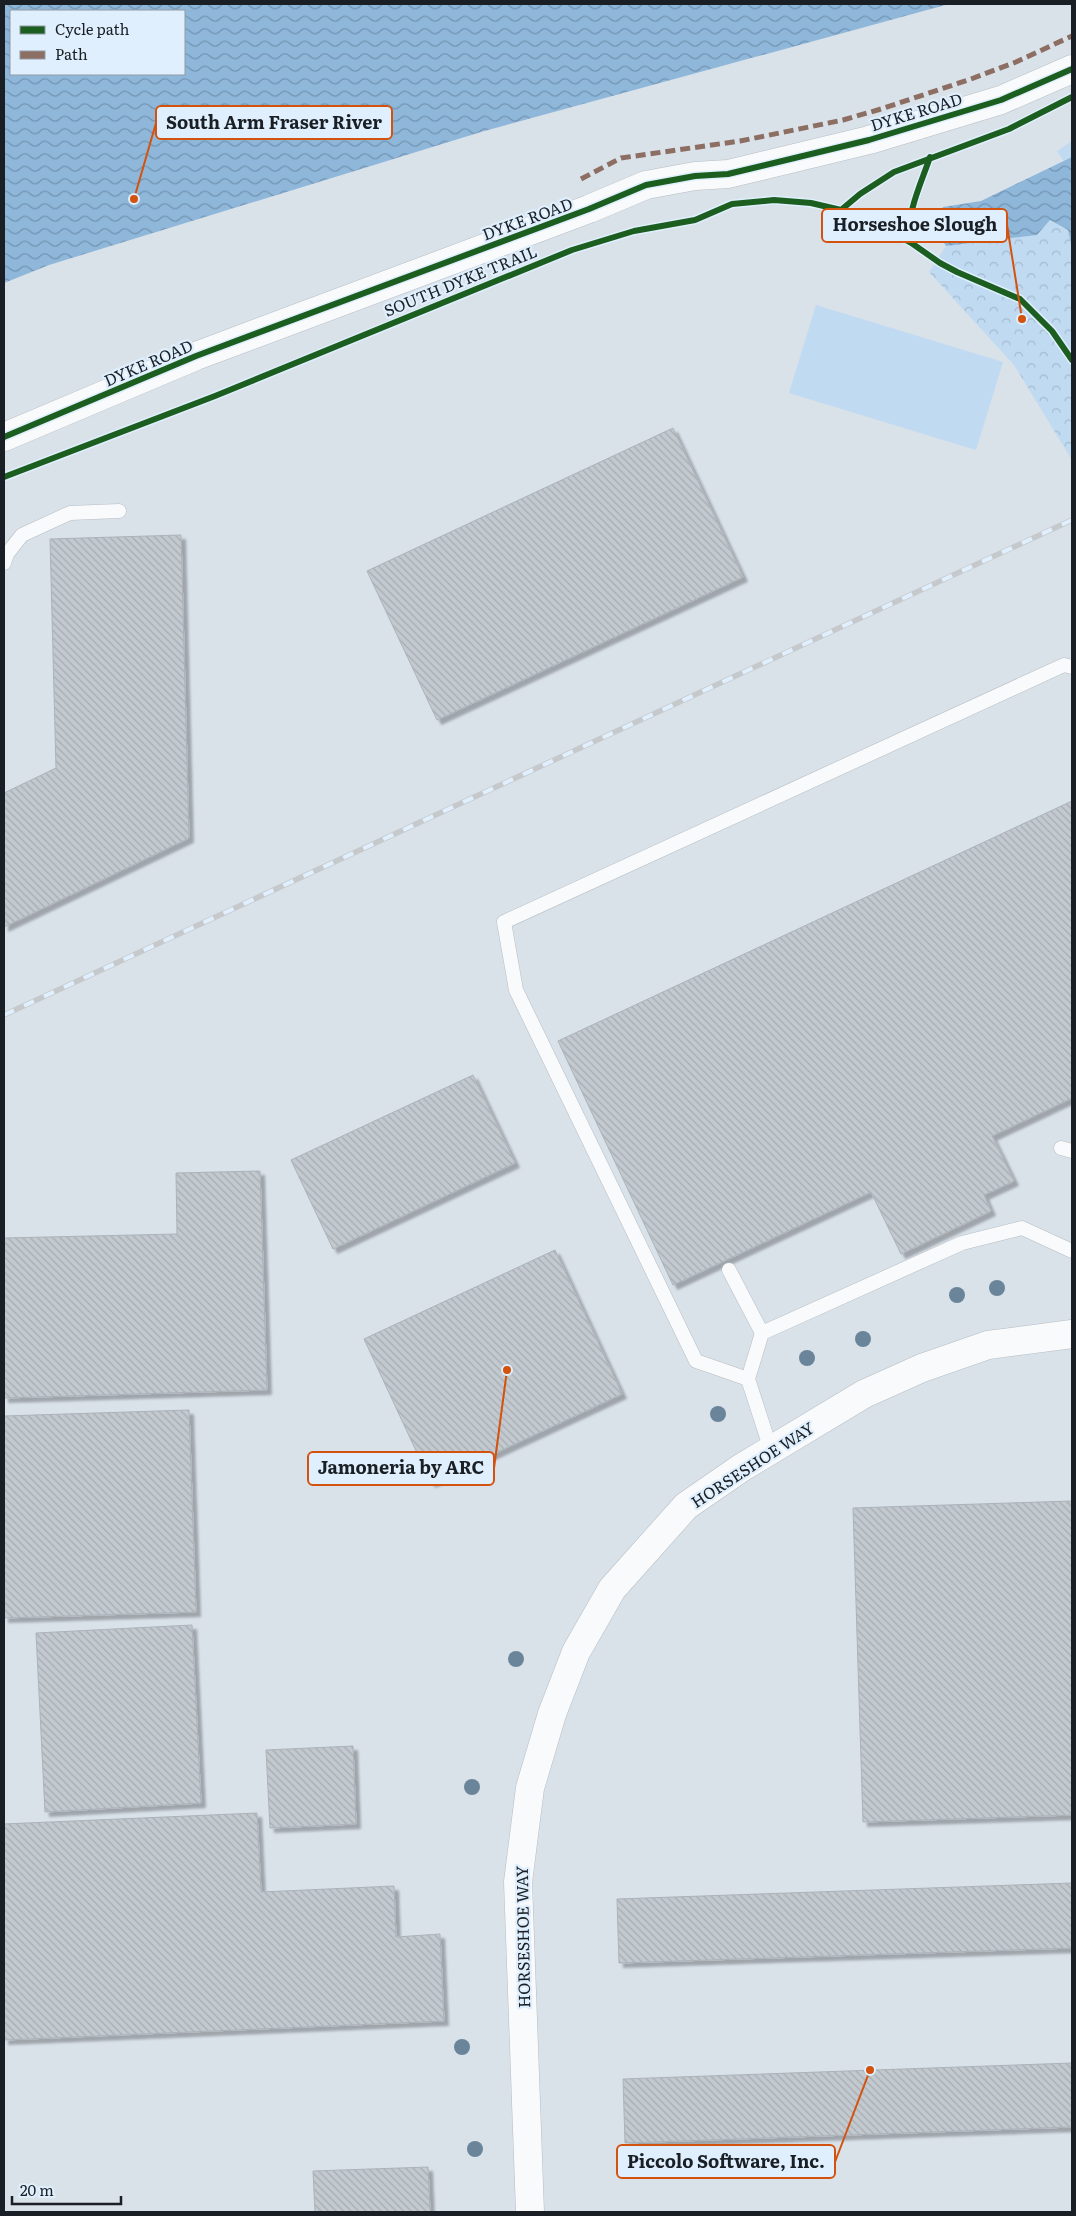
<svg xmlns="http://www.w3.org/2000/svg" width="1076" height="2216" viewBox="0 0 1076 2216" font-family="Literata,serif">
	<style>
		.green { fill: #c0daf2 }
		.forest { fill: url(#forest-crowns) }
		.water { fill: url(#water-waves); fill-rule: evenodd }
		.building { fill: url(#building-back-hatch); stroke: #acb3b9; filter: url(#shadow) }
		.lines { fill: none; stroke-linecap: round; stroke-linejoin: round }
		.lane-casing { stroke: #b7bec4; stroke-width: 15 }
		.street-casing { stroke: #b7bec4; stroke-width: 29 }
		.lane { stroke: #f9fafc; stroke-width: 14 }
		.street { stroke: #f9fafc; stroke-width: 28 }
		.rail-casing { stroke: #c6c9cb; stroke-width: 5.5 }
		.rail { stroke: #e0effd; stroke-width: 4; stroke-dasharray: 11; stroke-linecap: butt }
		.quiet { stroke: #8d6e63; stroke-width: 5; stroke-dasharray: 10 5; stroke-linecap: butt }
		.cycleway-casing { stroke: #e0effd; stroke-width: 9 }
		.cycleway { stroke: #1b5e20; stroke-width: 6 }
		.tree { fill: #6a859a }
		.labels { text-anchor: middle; dominant-baseline: central; stroke-width: 4.5; stroke-linejoin: round; paint-order: stroke }
		.street-label { font-size: 16px; fill: #191f24; stroke: #e0effd }
		.leader { fill: none; stroke: #d3530e; stroke-width: 2 }
		.callout-dot { fill: #d3530e; stroke: #e0effd; stroke-width: 2 }
		.callout { fill: #e0effd; stroke: #d3530e; stroke-width: 2 }
		.callout-label { font-size: 18px; text-anchor: middle; font-weight: bold; fill: #191f24 }
	</style>
	<defs>
		<pattern id="forest-crowns" width="20" height="18" patternUnits="userSpaceOnUse" patternTransform="scale(1.25)"><rect width="20" height="18" fill="#c0daf2"/><path d="M2 6a3 3 0 1 1 6 0M12 15a3 3 0 1 1 6 0" fill="none" stroke="#a4bbcf"/></pattern>
		<pattern id="water-waves" width="16" height="10" patternUnits="userSpaceOnUse" patternTransform="scale(1.25)"><rect width="16" height="10" fill="#8eb7da"/><path d="M0 5q4-4 8 0t8 0" fill="none" stroke="#7394b1"/></pattern>
		<pattern id="building-back-hatch" width="6" height="6" patternUnits="userSpaceOnUse" patternTransform="scale(1.25)"><rect width="6" height="6" fill="#c2c9cf"/><path d="M-1 5l2 2M0 0l6 6M5-1l2 2" fill="none" stroke="#a6acb2"/></pattern>
		<filter id="shadow"><feDropShadow dx="4.5" dy="4.5" stdDeviation="1" flood-color="#0004"/></filter>
	</defs>
	<rect width="100%" height="100%" fill="#d9e1e9"/>
	<!-- green -->
	<g class="green">
		<path d="M1072,141v32l-15,-22z"/>
		<path d="M816,305l187,57 -27,88 -187,-57z"/>
	</g>
	<!-- forest -->
	<path class="forest" d="M1050,220l18,10 4,19v211l-58,-95 -85,-93 17,-26 91,-11z"/>
	<!-- water -->
	<g class="water">
		<path d="M4,4h945l-468,128 -432,133 -45,18zM11,11h173v63h-173z"/>
		<path d="M1072,157v92l-4,-19 -18,-10 -13,15 -91,11 -13,-20 10,-19 38,-6z"/>
	</g>
	<!-- building -->
	<g class="building">
		<path d="M673,428l70,149 -306,143 -70,-149z"/>
		<path d="M181,535l8,303 -185,89v-134l52,-25 -6,-229z"/>
		<path d="M1072,801v297l-80,38 22,45 -30,14 7,16 -90,43 -30,-62 -198,93 -115,-244z"/>
		<path d="M473,1075l42,88 -182,86 -42,-89z"/>
		<path d="M260,1171l7,219 -263,8v-160l173,-4 -1,-61z"/>
		<path d="M555,1250l67,144 -191,89 -67,-144z"/>
		<path d="M189,1410l7,202 -192,6v-202z"/>
		<path d="M1072,1501v314l-209,7 -10,-314z"/>
		<path d="M192,1625l9,178 -156,9 -9,-179z"/>
		<path d="M353,1746l3,78 -86,4 -4,-78z"/>
		<path d="M257,1813l4,79 133,-6 2,51 44,-3 4,87 -440,19v-216z"/>
		<path d="M1072,1883v65l-453,15 -2,-64z"/>
		<path d="M1072,2063v64l-447,16 -2,-64z"/>
		<path d="M428,2167l2,45h-115l-2,-41z"/>
	</g>
	<g class="lines">
		<!-- lane casing -->
		<g class="lane-casing">
			<g id="lane">
				<path d="M4,563l3,-9 15,-19 48,-22 49,-2"/>
				<path d="M1061,1148l11,3"/>
				<path d="M729,1270l33,63"/>
				<path d="M748,1379l-52,-18 -180,-371 -12,-68 560,-257 8,2"/>
				<path d="M771,1450l-23,-71 14,-46 200,-90 60,-15 50,23"/>
			</g>
		</g>
		<!-- street casing -->
		<g class="street-casing">
			<g id="street">
				<path d="M4,437l192,-81 393,-147 57,-24 49,-9 33,-2 141,-34 132,-40 71,-31"/>
				<path d="M530,2212l-12,-330 12,-94 22,-74 24,-62 36,-63 74,-83 55,-38 123,-74 58,-26 66,-23 84,-11"/>
			</g>
		</g>
		<!-- lane -->
		<use href="#lane" class="lane"/>
		<!-- street -->
		<use href="#street" class="street"/>
		<!-- rail casing -->
		<g class="rail-casing">
			<path id="rail" d="M4,1015l1068,-495"/>
		</g>
		<!-- rail -->
		<use href="#rail" class="rail"/>
		<!-- quiet -->
		<path class="quiet" d="M581,179l40,-21 119,-17 103,-21 38,-11 90,-30 45,-17 56,-26"/>
		<!-- cycleway casing -->
		<g class="cycleway-casing">
			<g id="cycleway">
				<path d="M841,210l69,32 30,21 17,9 63,27 32,32 20,29"/>
				<path d="M910,242c-4,-29 11,-58 20,-85"/>
				<path d="M4,437l192,-81 393,-147 57,-24 49,-9 33,-2 141,-34 132,-40 71,-31"/>
				<path d="M4,477l211,-81 357,-146 62,-19 61,-11 37,-16 42,-4 37,3 30,7 19,-16 34,-22 115,-43 63,-32"/>
			</g>
		</g>
		<!-- cycleway -->
		<use href="#cycleway" class="cycleway"/>
	</g>
	<!-- trees -->
	<g class="tree">
		<circle cx="997" cy="1288" r="8"/>
		<circle cx="957" cy="1295" r="8"/>
		<circle cx="863" cy="1339" r="8"/>
		<circle cx="807" cy="1358" r="8"/>
		<circle cx="718" cy="1414" r="8"/>
		<circle cx="516" cy="1659" r="8"/>
		<circle cx="472" cy="1787" r="8"/>
		<circle cx="462" cy="2047" r="8"/>
		<circle cx="475" cy="2149" r="8"/>
	</g>
	<g class="labels">
		<!-- street labels -->
		<g class="street-label">
			<text transform="translate(916 111) rotate(-17)">DYKE ROAD</text>
			<text transform="translate(527 218) rotate(-20)">DYKE ROAD</text>
			<text transform="translate(460 280) rotate(-22)">SOUTH DYKE TRAIL</text>
			<text transform="translate(148 362) rotate(-23)">DYKE ROAD</text>
			<text transform="translate(752 1464) rotate(-33)">HORSESHOE WAY</text>
			<text transform="translate(522 1937) rotate(-91)">HORSESHOE WAY</text>
		</g>
	</g>
	<!-- callouts -->
	<path class="leader" d="M134 199L156 123M1022 319L1007 225M507 1370L494 1468M870 2070L835 2162"/>
	<g class="callout-dot">
		<circle cx="134" cy="199" r="5"/>
		<circle cx="1022" cy="319" r="5"/>
		<circle cx="507" cy="1370" r="5"/>
		<circle cx="870" cy="2070" r="5"/>
	</g>
	<g class="callout">
		<rect x="156" y="106" width="236" height="33" rx="5"/>
		<rect x="822" y="209" width="185" height="33" rx="5"/>
		<rect x="308" y="1452" width="186" height="33" rx="5"/>
		<rect x="617" y="2145" width="218" height="33" rx="5"/>
	</g>
	<g class="callout-label">
		<text x="274" y="129">South Arm Fraser River</text>
		<text x="915" y="231">Horseshoe Slough</text>
		<text x="401" y="1474">Jamoneria by ARC</text>
		<text x="726" y="2168">Piccolo Software, Inc.</text>
	</g>
	<!-- border -->
	<rect width="1076" height="2216" fill="none" stroke="#191f24" stroke-width="10"/>
	<!-- legend -->
	<rect x="10" y="10" width="175" height="65" fill="#e0effd" stroke="#909ca6"/>
	<rect x="20" y="26" width="25" height="8" fill="#1b5e20" stroke="#909ca6"/>
	<text x="55" y="35" font-size="15" fill="#191f24">Cycle path</text>
	<rect x="20" y="51" width="25" height="8" fill="#8d6e63" stroke="#909ca6"/>
	<text x="55" y="60" font-size="15" fill="#191f24">Path</text>
	<!-- scale -->
	<path d="M12 2196v8h109v-8" fill="none" stroke="#191f24" stroke-width="2.5"/>
	<text x="20" y="2196" font-size="15" fill="#191f24" stroke="#e0effd" stroke-width="4" paint-order="stroke">20 m</text>
</svg>
